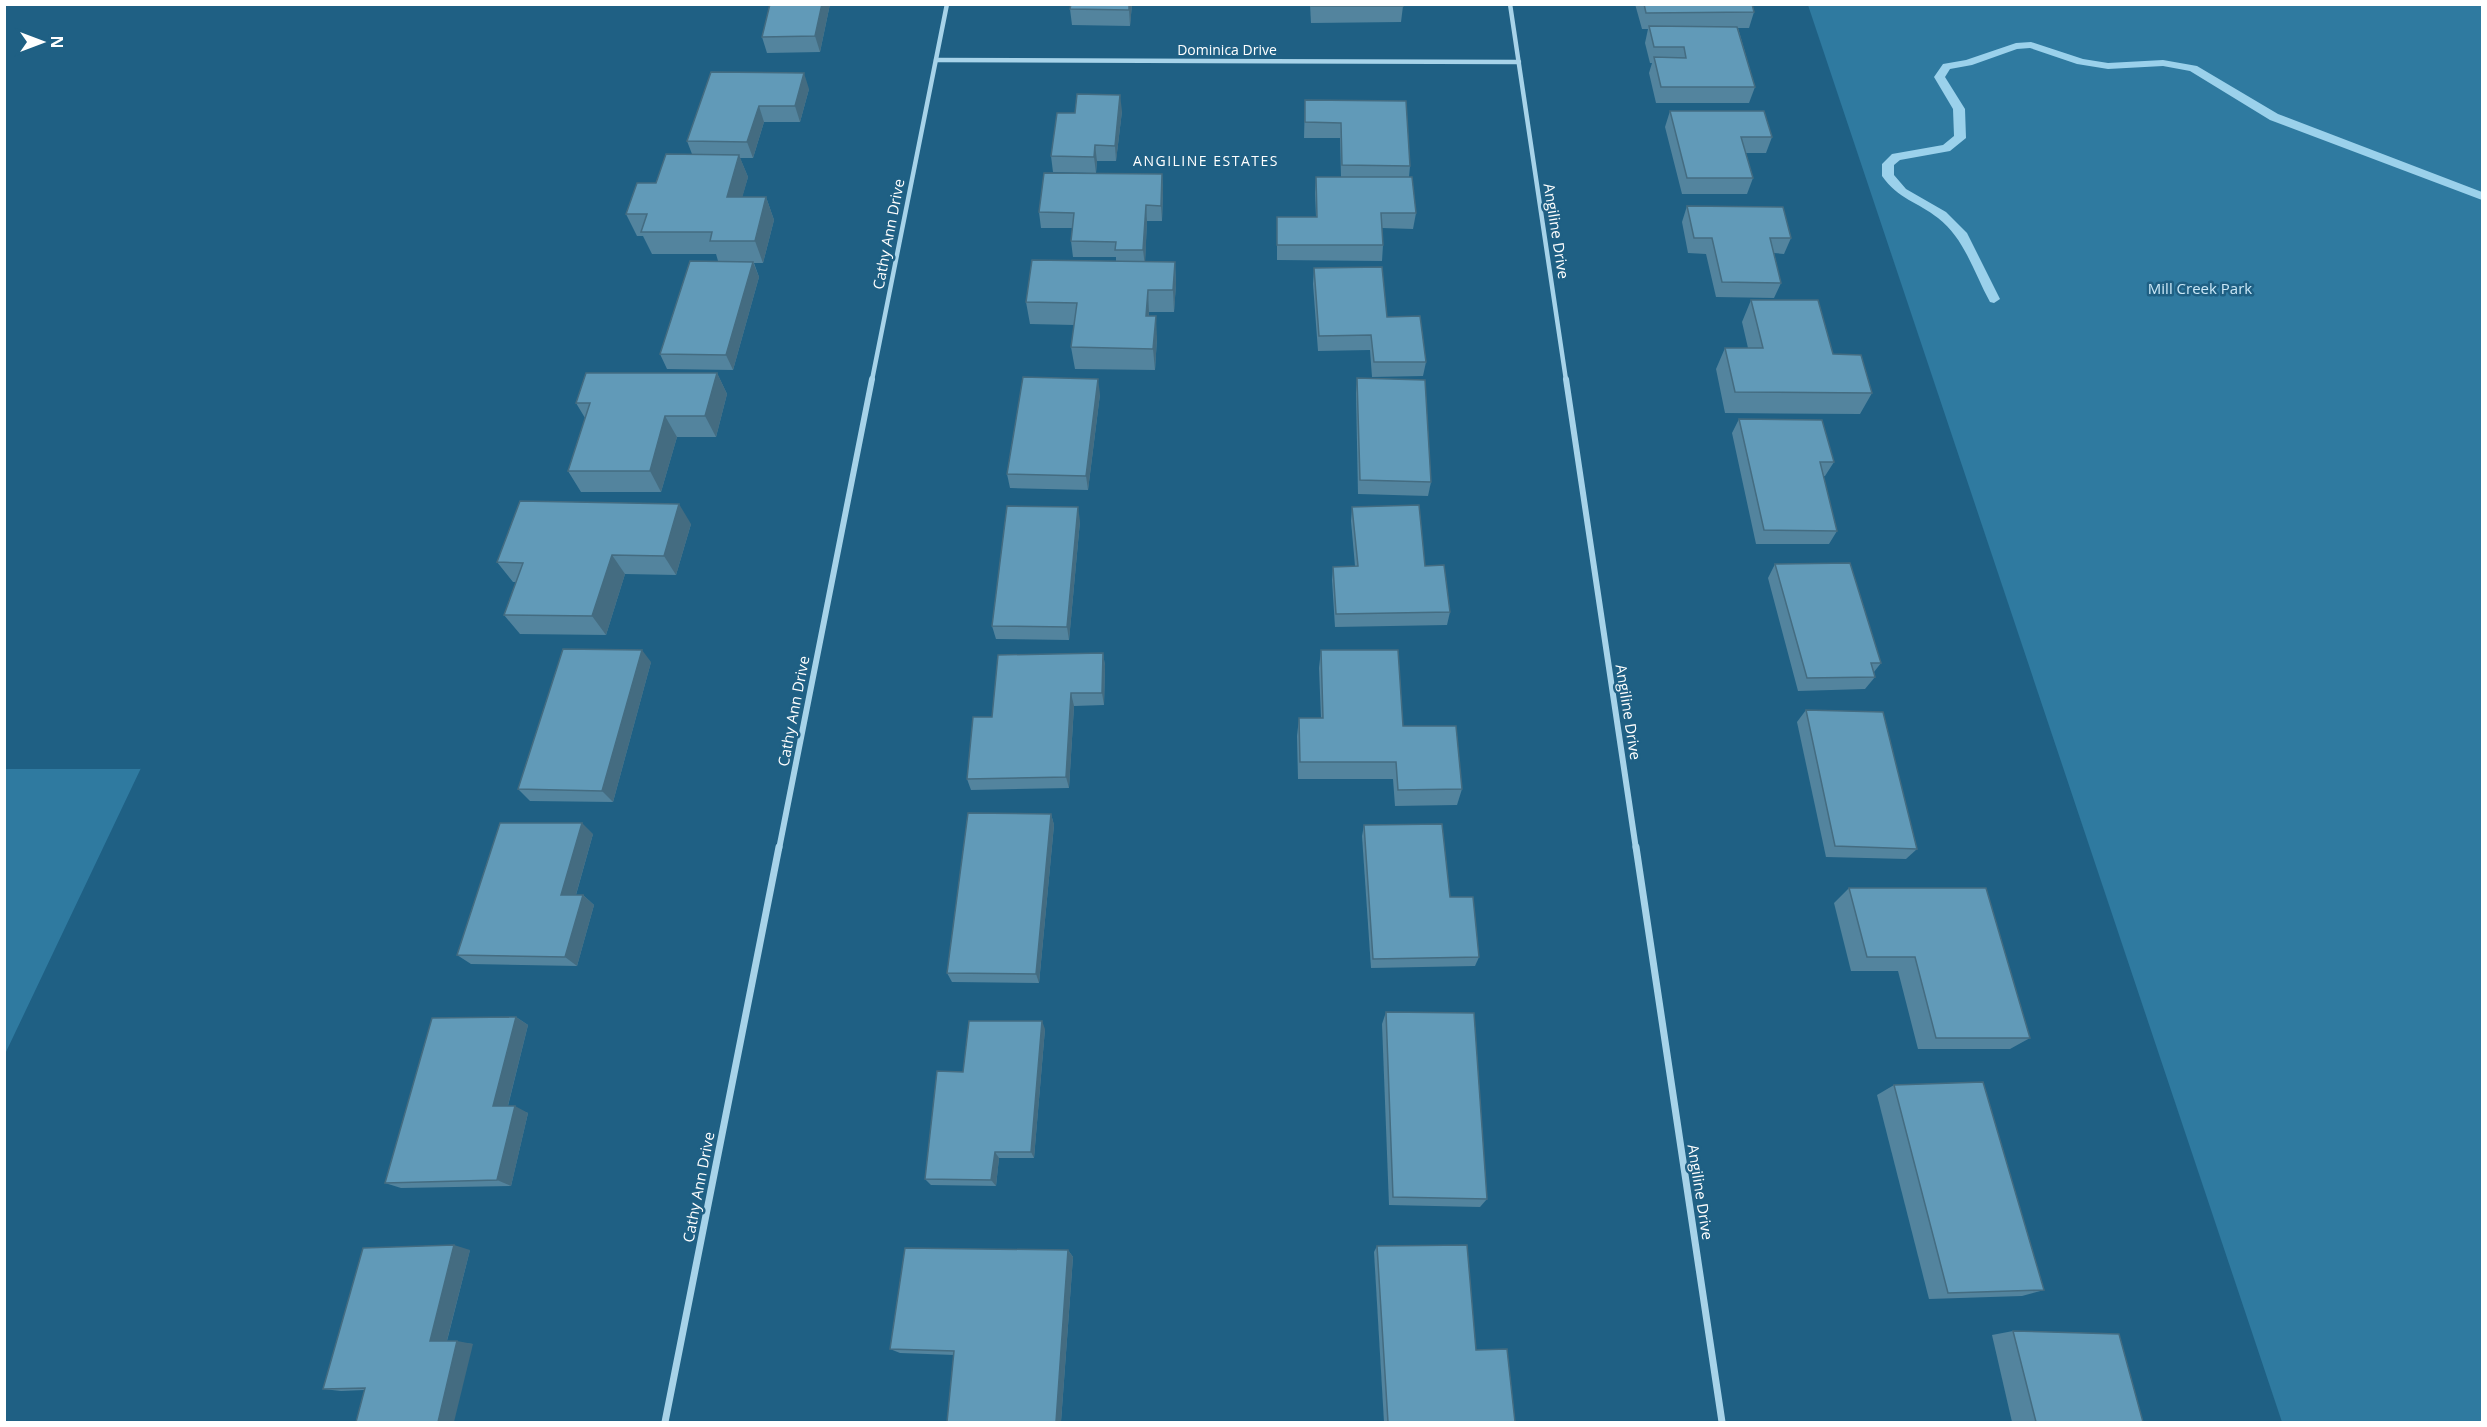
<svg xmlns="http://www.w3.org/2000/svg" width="2487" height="1427" viewBox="0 0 2487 1427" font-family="'Open Sans',sans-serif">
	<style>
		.green { fill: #2f7aa0 }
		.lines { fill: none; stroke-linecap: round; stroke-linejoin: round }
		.stream { fill: #9bd1eb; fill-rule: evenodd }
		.street-far2 { stroke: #a7d3e9; stroke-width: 4.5 }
		.street-far1 { stroke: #a7d3e9; stroke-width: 6 }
		.street { stroke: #a7d3e9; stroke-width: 7 }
		.wall { fill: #53849e }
		.shaded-wall { fill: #446c81 }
		.building { fill: #619ab8; stroke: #446c81; stroke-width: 1.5 }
		.labels { text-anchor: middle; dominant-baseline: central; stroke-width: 5; stroke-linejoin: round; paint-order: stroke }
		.far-street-label { font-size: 14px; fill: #fff; stroke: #1f6084 }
		.far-neighbourhood-label { font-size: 14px; letter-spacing: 1.5px; fill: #fff; stroke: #1f6084 }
		.street-label { font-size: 15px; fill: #fff; stroke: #1f6084 }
		.park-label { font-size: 15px; fill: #cbe8f7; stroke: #1f6084 }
	</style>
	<rect width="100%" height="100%" fill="#1f6084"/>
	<!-- green -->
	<g class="green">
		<path d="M1808,5h674v1417h-200z"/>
		<path d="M142,768h-1l-136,286v-285z"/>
	</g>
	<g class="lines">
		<!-- stream -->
		<path class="stream" d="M2031,42l52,17 25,4 55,-3 34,6 81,48 204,78v8l-212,-80 -80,-49 -27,-5 -55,3 -31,-5 -47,-16 -13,1 -45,16 -22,4 -5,8 20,32 1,29 -16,13 -50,9 -6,5v10l12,14 40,23 21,21 33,66 -6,4 -4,-1c-16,-29 -25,-63 -52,-84 -20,-16 -40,-19 -56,-42v-12l10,-10 51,-9 11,-9 -1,-27 -19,-32 9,-13 23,-4 50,-17z"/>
		<!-- street-far2 -->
		<g class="street-far2">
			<path d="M1510,4l56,376"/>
			<path d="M936,60l583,2"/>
			<path d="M872,380l75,-376"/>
		</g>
		<!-- street-far1 -->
		<g class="street-far1">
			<path d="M1566,379l70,470"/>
			<path d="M779,849l93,-470"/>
		</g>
		<!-- street -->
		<g class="street">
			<path d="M1636,847l86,575"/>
			<path d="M665,1422l114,-575"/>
		</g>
	</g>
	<!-- wall -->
	<g class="wall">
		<path d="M770,4h60l-10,48 -53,1 -5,-16z"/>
		<path d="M1132,4l-2,22 -58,-1 -2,-16z"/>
		<path d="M1310,4h92l1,2 -2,16 -90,1z"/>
		<path d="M1635,4h117l2,8 -5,16h-11l17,59 -6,16h-93l-7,-30 3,-10h-2l-5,-20 3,-14h-6z"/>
		<path d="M711,72l98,17 -9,33h-36l-11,36h-13l8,19 -6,20h24l8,23 -11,43h-9l5,14 -26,93 -66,-1 -7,-15 58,-93 -2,-7h-64l-9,-18h-6l-11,-22 30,-31 36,-29 -5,-13z"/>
		<path d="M1305,100l105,66 -1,11 7,36 -3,16 -31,-1 1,17 -1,16 -105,-1v-43h39l-1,-24 1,-16h25l-1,-39h-36z"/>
		<path d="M1122,111l-6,50h-19l-1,12 -43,-1 -2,-16 24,-43z"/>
		<path d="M1670,111l102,26 -6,16h-20l7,25 -6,16h-65l-17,-67z"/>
		<path d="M1162,174l1,16 -1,31h-15l-2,40 30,1 1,22 -2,28h-25v4l8,22 -2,32 -80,-1 -4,-22 3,-22 -44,-1 -4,-22 90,-41v-4h-43l-2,-16 2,-13h-32l-2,-16z"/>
		<path d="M1687,206l104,32 -7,16 -10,-1 7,30 -7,15 -58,-1 -10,-43 -18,-1 -6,-31z"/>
		<path d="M1314,268l73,49 39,45 -3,14 -51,1 -2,-27 -52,1 -5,-67z"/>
		<path d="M1751,300l82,54 39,39 -12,21 -135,-1 -9,-44 9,-21h23l-6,-26z"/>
		<path d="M717,373l10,21 -11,43h-39l-16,55h-80l-13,-21 17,-53 -9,-15z"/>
		<path d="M1357,378l74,104 -3,14 -70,-2 -2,-101z"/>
		<path d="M1100,394l-12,96 -78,-2 -3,-14z"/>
		<path d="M1739,419l95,43 -9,14h-2l14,55 -8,13h-73l-24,-111z"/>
		<path d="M1352,507l73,59 25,46 -3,13 -112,2 -3,-47 1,-13 22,-1 -4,-45z"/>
		<path d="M1080,521l-11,119 -73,-1 -4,-13z"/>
		<path d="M691,524l-15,51 -51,-1 -19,61 -86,-1 -16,-19 12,-33h-3l-16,-20z"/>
		<path d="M1775,564l106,99 -7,9 1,5 -10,12 -67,2 -30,-113z"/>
		<path d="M1321,650l82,76 59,63 -5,16 -62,1 -2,-27h-95l-1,-43 2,-18h22l-2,-50z"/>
		<path d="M1103,653l2,13 -1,39 -30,1 -5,82 -98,2 -4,-11 25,-62z"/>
		<path d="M651,662l-38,140 -83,-1 -12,-12z"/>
		<path d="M1806,710l111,139 -11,10 -80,-2 -29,-135z"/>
		<path d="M1051,814l3,11 -15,158 -87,-1 -5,-9z"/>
		<path d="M1364,825l86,72 29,60 -4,9 -104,2 -9,-132z"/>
		<path d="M593,834l-17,61h7l11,10 -17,61 -106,-2 -14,-9z"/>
		<path d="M1849,888l181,150 -20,11h-92l-20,-78h-47l-17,-68z"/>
		<path d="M1386,1012l101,187 -7,8 -91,-2 -7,-181z"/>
		<path d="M516,1017l12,8 -20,81 20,7 -17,73 -110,2 -16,-5z"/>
		<path d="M1045,1029l-11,129h-35l-3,28 -65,-1 -6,-6 38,-107z"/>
		<path d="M1894,1085l150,205 -22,6 -93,3 -52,-204z"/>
		<path d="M1377,1246l99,104 39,72h-131l-10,-170z"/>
		<path d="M470,1250l-23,91 26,3 -109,46 -23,1 -18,-2z"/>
		<path d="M1068,1250l5,7 -12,165h-114l7,-67 -54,-2 -10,-4z"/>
		<path d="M2013,1331l130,91h-131l-20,-87z"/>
	</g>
	<!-- shaded-wall -->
	<g class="shaded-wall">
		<path d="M822,4h8l-10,48 -5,-16z"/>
		<path d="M1129,4h3l-2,22 -1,-16z"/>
		<path d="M804,73l5,16 -9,33 -5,-16z"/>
		<path d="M1120,95l2,16 -6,50 -1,-15z"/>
		<path d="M759,106l5,16 -11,36 -6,-16z"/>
		<path d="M1095,145l2,16 -1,12 -2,-16z"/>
		<path d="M739,155l9,22 -12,43 -9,-23z"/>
		<path d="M1162,174l1,16 -1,31 -1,-15z"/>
		<path d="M766,197l8,23 -11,43 -8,-22z"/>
		<path d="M1146,205l1,16 -2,45 -2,-16z"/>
		<path d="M753,262l6,15 -26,93 -7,-15z"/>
		<path d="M1175,262l1,22 -2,28 -1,-22z"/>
		<path d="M1148,290l1,22 -2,26 -1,-22z"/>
		<path d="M1156,316l1,22 -2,32 -2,-21z"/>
		<path d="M717,373l10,21 -11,43 -11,-21z"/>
		<path d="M1098,379l2,15 -12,96 -2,-14z"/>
		<path d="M665,416l12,21 -16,55 -11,-21z"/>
		<path d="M679,504l12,20 -15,51 -12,-19z"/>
		<path d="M1078,507l2,14 -11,119 -2,-13z"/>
		<path d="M612,555l13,19 -19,61 -14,-19z"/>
		<path d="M642,650l9,12 -38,140 -11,-11z"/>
		<path d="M1103,653l2,13 -1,39 -2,-12z"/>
		<path d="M1071,693l3,13 -5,82 -3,-11z"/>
		<path d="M1051,814l3,11 -15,158 -3,-9z"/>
		<path d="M582,823l11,11 -20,71 -12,-10z"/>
		<path d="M583,895l11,10 -17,61 -12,-9z"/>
		<path d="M516,1017l12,8 -22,88 -13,-7z"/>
		<path d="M1042,1021l3,8 -11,129 -3,-6z"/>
		<path d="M515,1106l13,7 -17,73 -14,-6z"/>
		<path d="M995,1152l4,6 -3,28 -5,-6z"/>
		<path d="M454,1245l16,5 -24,94 -16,-3z"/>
		<path d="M1068,1250l5,7 -12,165h-5z"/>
		<path d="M457,1341l16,3 -19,78h-16z"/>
	</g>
	<!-- building -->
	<g class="building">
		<path d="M770,4h52l-7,32 -53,1z"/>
		<path d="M1071,4h58v6l-59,-1z"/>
		<path d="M1311,4h91l1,2h-92z"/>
		<path d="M1644,4h108l2,8 -108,1z"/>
		<path d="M1649,26l88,1 18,60h-94l-7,-30 32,1 -2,-11h-30z"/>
		<path d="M711,72l93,1 -9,33h-36l-12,36 -60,-1z"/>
		<path d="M1077,94l43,1 -5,51 -20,-1 -1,12 -43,-1 6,-43h18z"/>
		<path d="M1305,100l101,1 4,65 -68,-1 -1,-42 -36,-1z"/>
		<path d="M1670,111h94l8,26h-31l12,41h-66z"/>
		<path d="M666,154l73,1 -12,42h39l-11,44h-45l2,-9h-71l6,-18h-21l11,-31h19z"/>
		<path d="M1044,173l118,1 -1,32 -15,-1 -3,45h-28l1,-8 -45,-1 3,-28 -35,-1z"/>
		<path d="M1316,177h96l4,36h-35l2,32h-106v-28h40z"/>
		<path d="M1687,206l96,1 8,31h-21l11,45 -59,-1 -10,-44h-18z"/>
		<path d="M1032,260l143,2 -2,28h-25l-2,26h10l-3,33 -82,-2 6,-44 -51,-1z"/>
		<path d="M690,261l63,1 -27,93 -66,-1z"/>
		<path d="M1382,267l5,50 33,-1 6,46h-52l-3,-27 -52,1 -5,-68z"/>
		<path d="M1751,300h67l15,54 28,1 11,38 -137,-1 -10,-44h38z"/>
		<path d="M586,373h131l-12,43h-40l-15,55h-82l22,-68h-14z"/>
		<path d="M1023,377l75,2 -12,97 -79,-2z"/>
		<path d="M1357,378l68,2 6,102 -71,-2z"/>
		<path d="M1739,419l83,1 12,42h-14l17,69 -73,-1z"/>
		<path d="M520,501l159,3 -15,52 -52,-1 -20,61 -88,-1 19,-52 -26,-1z"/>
		<path d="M1419,505l6,61 19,-1 6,47 -114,2 -3,-47 25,-1 -6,-59z"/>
		<path d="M1007,506l71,1 -11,120 -75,-1z"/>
		<path d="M1850,563l31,100h-10l4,14 -68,1 -32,-114z"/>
		<path d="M563,649l79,1 -40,141 -84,-2z"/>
		<path d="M1321,650h77l5,76h53l6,63 -64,1 -2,-28h-96l-1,-44h24z"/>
		<path d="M1103,653l-1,40h-31l-5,84 -99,2 6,-62h19l6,-62z"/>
		<path d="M1806,710l77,2 34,137 -82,-3z"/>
		<path d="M968,813l83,1 -15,160 -89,-1z"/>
		<path d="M500,823h82l-21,72h22l-18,62 -108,-2z"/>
		<path d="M1442,824l8,73h23l6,60 -106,2 -9,-134z"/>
		<path d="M1849,888h137l44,150h-94l-21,-81h-48z"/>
		<path d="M1386,1012l88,1 13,186 -94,-2z"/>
		<path d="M516,1017l-23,89h22l-18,74 -112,3 47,-165z"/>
		<path d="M969,1021h73l-11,131h-36l-4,28 -66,-1 12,-108 26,1z"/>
		<path d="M1983,1082l61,208 -96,3 -54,-208z"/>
		<path d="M454,1245l-24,96h27l-19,81h-82l9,-34 -42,1 40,-141z"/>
		<path d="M1467,1245l9,105 31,-1 8,73h-127l-11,-176z"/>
		<path d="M905,1248l163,2 -12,172h-109l7,-71 -64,-2z"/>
		<path d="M2013,1331l106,3 24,88h-107z"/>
	</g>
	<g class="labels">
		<!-- far-street labels -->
		<g class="far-street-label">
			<text x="1227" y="49">Dominica Drive</text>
		</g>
		<!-- far-neighbourhood labels -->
		<g class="far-neighbourhood-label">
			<text x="1206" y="160">ANGILINE ESTATES</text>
		</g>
		<!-- street labels -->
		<g class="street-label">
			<text transform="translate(1557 231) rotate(81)">Angiline Drive</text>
			<text transform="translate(888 234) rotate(-79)">Cathy Ann Drive</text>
			<text transform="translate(793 711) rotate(-79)">Cathy Ann Drive</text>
			<text transform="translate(1629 712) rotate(81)">Angiline Drive</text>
			<text transform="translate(698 1187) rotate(-79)">Cathy Ann Drive</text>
			<text transform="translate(1701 1192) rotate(81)">Angiline Drive</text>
		</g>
		<!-- park labels -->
		<g class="park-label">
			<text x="2200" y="288">Mill Creek Park</text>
		</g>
	</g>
	<!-- border -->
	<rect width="2487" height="1427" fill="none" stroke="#ffffff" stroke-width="12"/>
	<!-- north arrow -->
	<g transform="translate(42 42) rotate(90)" stroke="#1f6084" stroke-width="4.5" paint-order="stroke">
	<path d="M0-4.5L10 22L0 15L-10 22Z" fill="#ffffff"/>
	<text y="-9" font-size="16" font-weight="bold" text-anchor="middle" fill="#ffffff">N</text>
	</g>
</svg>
